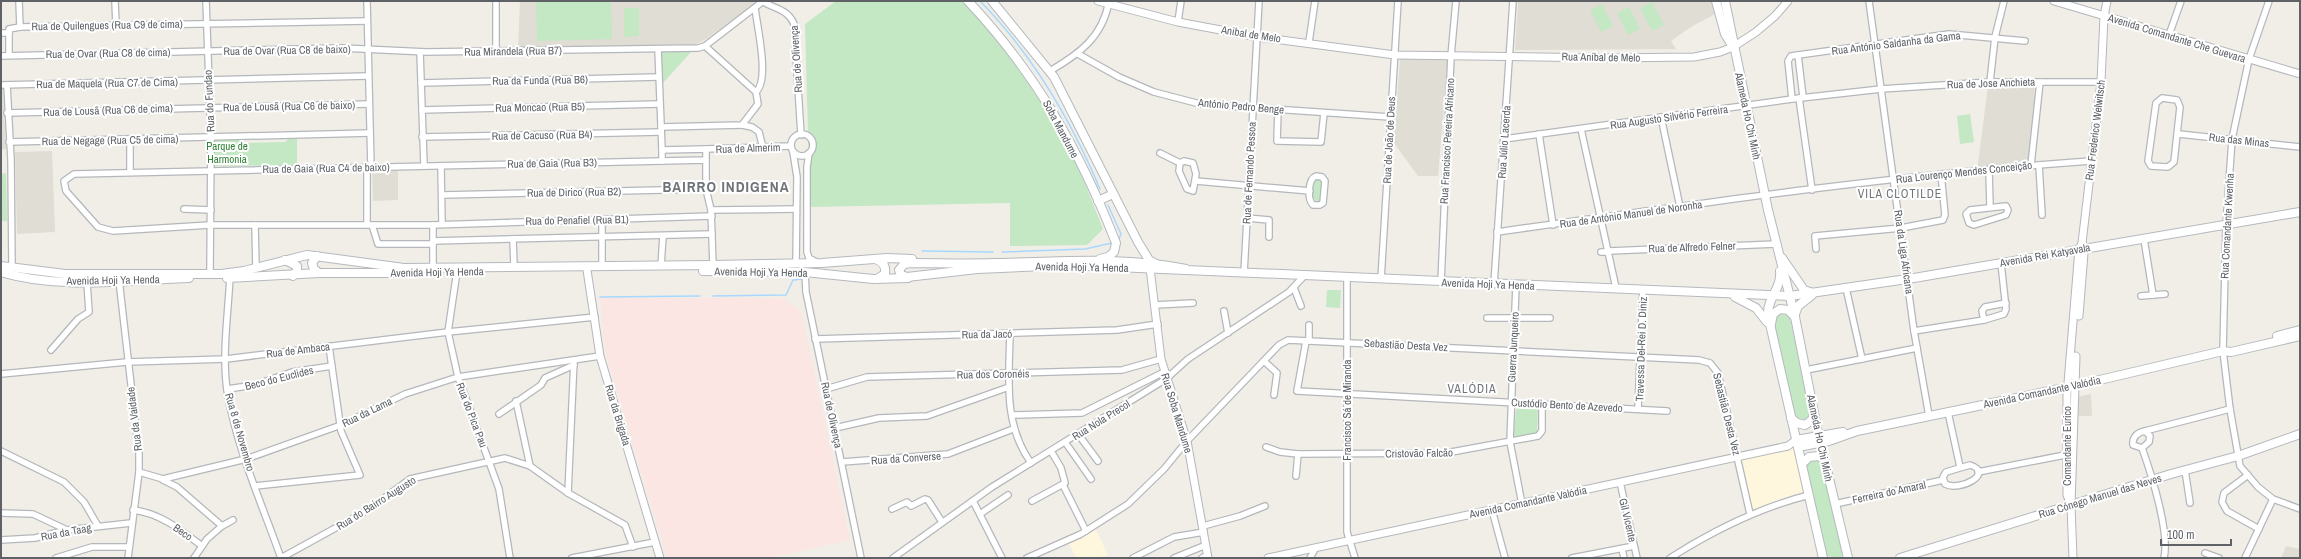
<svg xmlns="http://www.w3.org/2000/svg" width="2301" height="559" viewBox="0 0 2301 559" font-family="'Archivo Narrow',sans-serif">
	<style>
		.commercial { fill: #fef7dd }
		.education { fill: #e0ddd5 }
		.medical { fill: #fce6e4 }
		.green { fill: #c3e8c3 }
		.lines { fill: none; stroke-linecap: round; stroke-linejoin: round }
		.stream { stroke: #a8d8ff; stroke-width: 1.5 }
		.minor-casing { stroke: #b4b7bb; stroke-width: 8 }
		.tertiary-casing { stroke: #b4b7bb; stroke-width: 9 }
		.secondary-casing { stroke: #b5b9be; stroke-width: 10 }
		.minor { stroke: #fff; stroke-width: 5.5 }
		.tertiary { stroke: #fff; stroke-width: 7 }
		.secondary { stroke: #fff; stroke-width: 8 }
		.labels { text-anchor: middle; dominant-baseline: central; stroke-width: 4; stroke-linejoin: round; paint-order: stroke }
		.street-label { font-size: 11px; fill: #5e6267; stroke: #fff }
		.park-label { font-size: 11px; fill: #328237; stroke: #fff }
		.neighbourhood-label { font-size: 12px; letter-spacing: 1px; fill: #6f7479; stroke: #fff }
		.district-label { font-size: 15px; font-weight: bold; letter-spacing: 1px; fill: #6f7479; stroke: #fff }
	</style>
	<rect width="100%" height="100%" fill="#f0eee7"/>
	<!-- commercial -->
	<g class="commercial">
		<path d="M1788,446l10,1 11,48 -59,19 -12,-57z"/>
		<path d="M1096,530l12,25 -7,3h-25l-7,-15z"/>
	</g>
	<!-- education -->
	<g class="education">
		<path d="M520,1h237v1l-51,37 -10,5 -178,4z"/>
		<path d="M1518,1h196l3,12 -26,14 -20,14 5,8 -161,1z"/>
		<path d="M1400,59l48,1 -10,116h-20l-24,-33z"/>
		<path d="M2035,85l-5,80 -53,6 11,-85z"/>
		<path d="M3,87l3,62 -5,1v-62z"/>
		<path d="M52,151l3,81 -38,2 -2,-82z"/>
		<path d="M372,171h26v29l-25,1z"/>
		<path d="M2091,394l1,22h-17l2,-19z"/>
		<path d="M2286,546l14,3v9h-19z"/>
	</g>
	<!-- medical -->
	<path class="medical" d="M600,298h182l19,13 49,229 -80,18h-103l-61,-203z"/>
	<!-- green -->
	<g class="green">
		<path d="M536,1h75l1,38 -75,2z"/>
		<path d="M836,1h126l52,58 41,62 19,35 29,73 -16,16 -77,1v-43l-200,4 -5,-183z"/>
		<path d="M1652,2l12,23 -12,6 -12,-23z"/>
		<path d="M1602,4l11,22 -12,6 -11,-22z"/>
		<path d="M1629,7l11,22 -12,6 -11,-22z"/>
		<path d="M624,8h15v28l-15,1z"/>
		<path d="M661,51h31l-31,34z"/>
		<path d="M1970,114l4,28 -14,2 -3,-28z"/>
		<path d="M290,137h7v28l-84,1v-27l29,-1v5l43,-1z"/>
		<path d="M6,173l1,48h-6v-47z"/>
		<path d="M1317,178l6,3 -2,22h-3l-6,-7v-14z"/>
		<path d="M1327,290h14l-1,18 -14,-1z"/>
		<path d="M1781,314l8,2 2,7 20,90v3l-7,6 -9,-5 -21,-94 2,-6z"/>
		<path d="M1520,406l18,2 -1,25 -22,5 -1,-5 2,-23z"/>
		<path d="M1809,460h8l4,4 22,89 -2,5 -15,-2 -21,-91z"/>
	</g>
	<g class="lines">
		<!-- stream -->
		<g class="stream">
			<path d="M980,1c53,54 91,119 120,188"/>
			<path d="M1108,205l13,29 -2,5"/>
			<path d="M922,251l71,1"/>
			<path d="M1002,252l83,-3 27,-6"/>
			<path d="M713,296l73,-1 7,-15 9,-1"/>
			<path d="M600,297l100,-1"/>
		</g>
		<!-- minor casing -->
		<g class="minor-casing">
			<g id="minor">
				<path d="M19,1l1,26"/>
				<path d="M115,1l1,24"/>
				<path d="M206,1l5,137 -1,135"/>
				<path d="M367,1l4,167"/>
				<path d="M496,1v51"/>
				<path d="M762,1c12,8 26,8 32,23l7,111"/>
				<path d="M1869,1l45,330 15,85"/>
				<path d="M2269,1l-20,58 -17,80 -6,87 -3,125 7,58 10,57 18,21 15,12 27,10"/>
				<path d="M755,8c2,18 15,72 1,84"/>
				<path d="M1178,22l3,-21"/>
				<path d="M1,33h8"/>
				<path d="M2169,35l12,-34"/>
				<path d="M1309,42l6,-41"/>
				<path d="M705,46l51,46"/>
				<path d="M658,49l4,101"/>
				<path d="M420,52l4,113"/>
				<path d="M1078,54l41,23 35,15 46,12 190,13"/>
				<path d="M9,55v-26l11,-2 347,-6"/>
				<path d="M1798,55l5,42"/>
				<path d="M1,56l341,-8 85,4 271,-4 7,-2 57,-44"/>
				<path d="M1050,71c29,-17 53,-34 59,-70"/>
				<path d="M1990,82l5,-45 9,-36"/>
				<path d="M421,83l237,-6"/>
				<path d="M1,85l367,-9"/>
				<path d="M7,85l4,75 1,107"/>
				<path d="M1799,98l13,92"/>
				<path d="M2162,98l15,2 3,7 -6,55 -6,5 -17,-1 -3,-5 8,-58z"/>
				<path d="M1792,99l-4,-38 3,-5 158,-22 76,7"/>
				<path d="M422,110l237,-6"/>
				<path d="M1278,110l-1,31 44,1 3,-29"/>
				<path d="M7,113l362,-9"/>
				<path d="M1661,117l19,90"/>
				<path d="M742,125l10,2 7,5 4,16"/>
				<path d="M661,127l81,-2 16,-21 -2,-12"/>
				<path d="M1581,129l35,159"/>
				<path d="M1539,134l14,91"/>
				<path d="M2179,134l121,13"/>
				<circle cx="802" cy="145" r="11"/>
				<path d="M422,137l239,-5"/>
				<path d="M1504,139l288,-40 89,-10 109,-7h111"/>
				<path d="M9,142l361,-9"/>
				<path d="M706,149l85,-3"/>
				<path d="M793,152l4,25 -1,87"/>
				<path d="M809,153l-2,14v85l2,6 7,4"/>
				<path d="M1160,153l20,10 4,-2 9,2 3,11 -3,17 -6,-2 -8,-18 1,-8"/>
				<path d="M706,160l-44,1v-11l44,-1v40l5,21 2,55"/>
				<path d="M662,161l-588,13 -10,7 2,10 32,36 15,4 97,-6h223l279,-9"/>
				<path d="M2031,165l9,-83"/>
				<path d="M2039,165l3,50"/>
				<path d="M441,166l1,57"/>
				<path d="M1989,170l1,37"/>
				<path d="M130,172v-33"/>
				<path d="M1316,176l6,1 3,4 -2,22 -3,2h-7c-6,-6 -5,-26 3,-29z"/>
				<path d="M1196,181l114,10"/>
				<path d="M442,195l264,-6"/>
				<path d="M2006,206l2,4 -2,5 -32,10 -5,-2 -3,-9 4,-4z"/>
				<path d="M184,209l27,1"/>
				<path d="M711,210l85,-1"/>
				<path d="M1247,218l22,2v17"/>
				<path d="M367,224v-56"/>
				<path d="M255,225l1,43"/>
				<path d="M372,225l6,19h55"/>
				<path d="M433,225v43"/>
				<path d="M1497,232c197,-28 395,-57 594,-71"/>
				<path d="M513,239l1,28"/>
				<path d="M2144,239l9,56"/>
				<path d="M433,241l279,-7"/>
				<path d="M1816,249l-1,-13 86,-8 42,-8 2,-5 -4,-41"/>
				<path d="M1609,251l167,-7"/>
				<path d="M1601,252h8"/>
				<path d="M602,266v-46"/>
				<path d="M661,266l2,-30"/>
				<path d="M457,271l-9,61 10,45 41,112 11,69"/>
				<path d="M805,272l1,20 55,266"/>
				<path d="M1244,273l15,-272"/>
				<path d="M230,277c-2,37 -8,77 -3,113 9,57 35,114 54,168"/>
				<path d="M1347,278v254l8,26"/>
				<path d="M1381,279l17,-278"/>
				<path d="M119,280l20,174v18l-11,86"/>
				<path d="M1441,282l10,-226 5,-55"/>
				<path d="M1494,284l19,-283"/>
				<path d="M1516,285l-6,157 12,62"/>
				<path d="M1294,288l7,18"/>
				<path d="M1846,288l16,71"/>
				<path d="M2141,296l24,-2"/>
				<path d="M1155,305l38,-2"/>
				<path d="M1224,311l4,22"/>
				<path d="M1487,318h63"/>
				<path d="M1984,320l-2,-9 3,-4 21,-4"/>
				<path d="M1914,331l70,-11 20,-6 2,-5 -5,-46"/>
				<path d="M1010,333c-1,46 -7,91 21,130"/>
				<path d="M815,339l302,-9 41,-6"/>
				<path d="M1306,341l-9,50 370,20"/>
				<path d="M1309,341v-16"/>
				<path d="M51,350l27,-31 11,-7 -2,-30"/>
				<path d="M1264,361l13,12 -3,22"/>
				<path d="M1806,370l111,-22"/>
				<path d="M1,374l126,-12 99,-3 222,-27 147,-15"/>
				<path d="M227,389l28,-4 37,-13 40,-6"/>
				<path d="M826,389l41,-12 255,-7 39,-11"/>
				<path d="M516,401l14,65"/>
				<path d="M1638,409l5,-120"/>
				<path d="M1948,412l12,55"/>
				<path d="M499,414l42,-29 4,-7 29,-13"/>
				<path d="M1012,415l70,-2 82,-41"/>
				<path d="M835,428l44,-10 48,-2 82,-29"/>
				<path d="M2145,431l5,5 -1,6 -7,6 -9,-3c-1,-8 5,-13 12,-14l85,-22"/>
				<path d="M1078,434l20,27"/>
				<path d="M1065,442l26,37"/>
				<path d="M1266,447l14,5 18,2 148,-1 92,-17 4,-5v-27"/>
				<path d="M2142,448c9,25 28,84 22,110"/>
				<path d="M1,451l63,31 20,20 14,24"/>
				<path d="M842,462l106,-8 65,-25"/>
				<path d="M1970,465c25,8 -10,27 -25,19l-2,-7 3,-5z"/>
				<path d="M2185,470l5,33"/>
				<path d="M139,472l24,7 83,-20 95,-34 64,-31 53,-17 142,-21"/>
				<path d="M1978,472l92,-18"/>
				<path d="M2248,475l-24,18 -2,9 5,9 32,18"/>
				<path d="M1296,476l2,-22"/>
				<path d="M163,480l14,7 45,39"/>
				<path d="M1620,482l17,76"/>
				<path d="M1063,485l23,46"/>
				<path d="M255,486l105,-11 -19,-44 -12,-85"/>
				<path d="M568,493l6,-133"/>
				<path d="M973,501l29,57"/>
				<path d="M1032,501l33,-18 -4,-15 -10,-17"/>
				<path d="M1835,504l108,-24"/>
				<path d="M892,509l15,-7 4,4 14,-7 3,1 14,22"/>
				<path d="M133,510c27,3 48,20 69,36"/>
				<path d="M1492,510l13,48"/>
				<path d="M1,513l32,1 34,16"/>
				<path d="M980,514l28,-19"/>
				<path d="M1203,526l37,-10 25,-10"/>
				<path d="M1,540l34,-2 32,-8 64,-7"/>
				<path d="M1622,549l2,9"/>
				<path d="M2205,553l14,5"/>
				<path d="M56,558l36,-11h37"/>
				<path d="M194,558l13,-19 15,-13 11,-6"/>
				<path d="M281,558l87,-48 42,-31 95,-21 25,8 38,27 57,32 8,22"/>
				<path d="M572,558l83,-16"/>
				<path d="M893,558l99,-71 174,-108 22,-20 101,-67 15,-16"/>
				<path d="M1027,558l54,-24 47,-30 36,-35 23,-28 92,-96 9,-5 411,20 11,3 8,10 32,141"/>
				<path d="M1133,558l41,-21 30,-5"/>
				<path d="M1174,558l32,-13"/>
				<path d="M1202,558l6,-3"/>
				<path d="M1310,558l5,-9"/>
				<path d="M1572,558l62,-12"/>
				<path d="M1670,558c44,-28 88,-50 139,-63"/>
				<path d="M2245,558l28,-59"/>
			</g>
		</g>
		<!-- tertiary casing -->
		<g class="tertiary-casing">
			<g id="tertiary">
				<path d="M1098,1l80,21 80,15 137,18 210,3 89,-1 26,-5 13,-5 23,-15 19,-16 13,-15"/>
				<path d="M2054,1l246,73"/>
				<path d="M1150,268l11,91 26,82 21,117"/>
				<path d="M587,270l13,86 60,202"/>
				<path d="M2079,316l5,-63 -1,-8"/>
				<path d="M2071,505l-4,-10v-100l12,-146 3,-6 19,-161 3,-66 3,-15"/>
				<path d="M1268,558l520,-112 8,-6"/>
				<path d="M2073,558l-2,-53 5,-149"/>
			</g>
		</g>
		<!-- secondary casing -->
		<g class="secondary-casing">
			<g id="secondary">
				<path d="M968,1c68,72 112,150 148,242l-2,9 -6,5 -8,2"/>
				<path d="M992,1l62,76 84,165 11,18 7,4"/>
				<path d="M1716,1l9,33 8,13"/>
				<path d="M1725,1l43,209 27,107 22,111 31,130"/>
				<path d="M1098,201l15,-7"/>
				<path d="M317,256l-5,7 2,6 5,4"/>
				<path d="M1782,258l22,32 9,3"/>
				<path d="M875,259c8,2 11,7 10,15l-8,5"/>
				<path d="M285,260l12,6v5l-4,5"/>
				<path d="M1,266l64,8h156l23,-3 63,-16 97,13 309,-3 109,-2 65,-5 25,1"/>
				<path d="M1186,269c-64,-13 -128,-7 -192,-6 -27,1 -55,0 -82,0l-8,1 -5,6 2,5 6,2 70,-8 93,-4 720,31 124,-18 386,-66"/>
				<path d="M703,271l102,1 68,7 35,-1"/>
				<path d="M1780,271c2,17 -13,27 -12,44l55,243"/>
				<path d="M1,272c60,18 127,8 188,6"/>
				<path d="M227,278l92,-5h88"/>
				<path d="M1735,297l21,11 11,14"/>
				<path d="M1795,314l3,-8 14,-11"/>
				<path d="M1771,324l2,-10 7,-5 8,1 7,7"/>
				<path d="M2277,336l23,-6"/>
				<path d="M1791,418l6,5 8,2 7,-5 2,-7"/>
				<path d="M1796,440l47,-8"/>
				<path d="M1798,447l31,-6 28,-10 217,-45 149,-35 8,1 69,-16"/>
				<path d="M1802,464l7,-7 10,-1 6,3"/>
				<path d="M1900,558l271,-84 67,-18 62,-22"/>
			</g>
		</g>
		<!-- minor -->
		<use href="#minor" class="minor"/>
		<!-- tertiary -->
		<use href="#tertiary" class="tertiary"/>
		<!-- secondary -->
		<use href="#secondary" class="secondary"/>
	</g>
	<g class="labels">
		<!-- street labels -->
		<g class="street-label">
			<text transform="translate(107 25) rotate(-1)">Rua de Quilengues (Rua C9 de cima)</text>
			<text transform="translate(1251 34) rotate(9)">Anibal de Melo</text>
			<text transform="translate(2177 38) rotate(17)">Avenida Comandante Che Guevara</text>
			<text transform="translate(1896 43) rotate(-7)">Rua António Saldanha da Gama</text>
			<text transform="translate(287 50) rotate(-1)">Rua de Ovar (Rua C8 de baixo)</text>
			<text transform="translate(513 51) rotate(-1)">Rua Mirandela (Rua B7)</text>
			<text transform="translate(108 53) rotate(-1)">Rua de Ovar (Rua C8 de cima)</text>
			<text transform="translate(1601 57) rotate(1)">Rua Aníbal de Melo</text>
			<text transform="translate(796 59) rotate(-94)">Rua de Olivença</text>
			<text transform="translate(540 80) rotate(-1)">Rua da Funda (Rua B6)</text>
			<text transform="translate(107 83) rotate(-1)">Rua de Maquela (Rua C7 de Cima)</text>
			<text transform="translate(1991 83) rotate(-2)">Rua de Jose Anchieta</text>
			<text transform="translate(209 101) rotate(-93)">Rua do Fundao</text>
			<text transform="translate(289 106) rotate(-1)">Rua de Lousã (Rua C6 de baixo)</text>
			<text transform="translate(1241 106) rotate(5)">António Pedro Benge</text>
			<text transform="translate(540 107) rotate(-1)">Rua Moncao (Rua B5)</text>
			<text transform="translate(108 110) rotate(-2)">Rua de Lousã (Rua C6 de cima)</text>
			<text transform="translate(1748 116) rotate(78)">Alameda Ho Chi Minh</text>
			<text transform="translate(1669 117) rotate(-8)">Rua Augusto Silvério Ferreira</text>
			<text transform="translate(1061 129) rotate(62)">Soba Mandume</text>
			<text transform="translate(2095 130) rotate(-83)">Rua Frederico Welwitsch</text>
			<text transform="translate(542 135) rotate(-1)">Rua de Cacuso (Rua B4)</text>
			<text transform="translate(110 140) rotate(-1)">Rua de Negage (Rua C5 de cima)</text>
			<text transform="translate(1389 140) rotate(-87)">Rua de João de Deus</text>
			<text transform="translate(2239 140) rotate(6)">Rua das Minas</text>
			<text transform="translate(1447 141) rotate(-87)">Rua Francisco Pereira Africano</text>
			<text transform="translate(1504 142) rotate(-86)">Rua Júlio Lacerda</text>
			<text transform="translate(748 148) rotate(-2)">Rua de Almerim</text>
			<text transform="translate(552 163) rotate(-1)">Rua de Gaia (Rua B3)</text>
			<text transform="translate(326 168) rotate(-1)">Rua de Gaia (Rua C4 de baixo)</text>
			<text transform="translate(1964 172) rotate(-6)">Rua Lourenço Mendes Conceição</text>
			<text transform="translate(1249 173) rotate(-87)">Rua de Fernando Pessoa</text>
			<text transform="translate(574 192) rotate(-1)">Rua de Dirico (Rua B2)</text>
			<text transform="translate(1631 214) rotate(-8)">Rua de António Manuel de Noronha</text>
			<text transform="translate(577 220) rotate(-1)">Rua do Penafiel (Rua B1)</text>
			<text transform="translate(2227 226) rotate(-87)">Rua Comandante Kwenha</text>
			<text transform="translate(1692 247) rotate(-2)">Rua de Alfredo Felner</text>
			<text transform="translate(1904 252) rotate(82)">Rua da Liga Africana</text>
			<text transform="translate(2045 255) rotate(-10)">Avenida Rei Katyavala</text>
			<text transform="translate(1082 267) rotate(1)">Avenida Hoji Ya Henda</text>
			<text transform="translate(437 272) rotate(-1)">Avenida Hoji Ya Henda</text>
			<text transform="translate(761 272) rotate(1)">Avenida Hoji Ya Henda</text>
			<text transform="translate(113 280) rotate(-1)">Avenida Hoji Ya Henda</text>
			<text transform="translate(1488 284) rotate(2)">Avenida Hoji Ya Henda</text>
			<text transform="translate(987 334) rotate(-1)">Rua da Jacó</text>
			<text transform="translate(1406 345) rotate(3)">Sebastião Desta Vez</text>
			<text transform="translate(1513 347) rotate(-87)">Guerra Junqueiro</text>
			<text transform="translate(1641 349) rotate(-88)">Travessa Del-Rei D. Diniz</text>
			<text transform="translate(298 350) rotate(-7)">Rua de Ambaca</text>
			<text transform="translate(993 374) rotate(-1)">Rua dos Coronéis</text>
			<text transform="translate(279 378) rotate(-14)">Beco do Euclides</text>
			<text transform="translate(2042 392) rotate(-12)">Avenida Comandante Valódia</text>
			<text transform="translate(1567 405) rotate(3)">Custódio Bento de Azevedo</text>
			<text transform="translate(1347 410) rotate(-90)">Francisco Sá de Miranda</text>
			<text transform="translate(367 412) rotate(-26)">Rua da Lama</text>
			<text transform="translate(1177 413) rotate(73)">Rua Soba Mandume</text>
			<text transform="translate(1727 414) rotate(76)">Sebastião Desta Vez</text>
			<text transform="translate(472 415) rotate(69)">Rua do Pica Pau</text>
			<text transform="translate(618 415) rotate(73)">Rua da Brigada</text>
			<text transform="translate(832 415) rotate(78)">Rua de Olivença</text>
			<text transform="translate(134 419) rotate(-97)">Rua da Vaidade</text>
			<text transform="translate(1101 420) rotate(-32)">Rua Nola Precol</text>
			<text transform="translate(240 432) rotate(74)">Rua 8 de Novembro</text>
			<text transform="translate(1820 438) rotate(78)">Alameda Ho Chi Minh</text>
			<text transform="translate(2067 446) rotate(-90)">Comandante Eurico</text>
			<text transform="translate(1419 453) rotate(-1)">Cristovão Falcão</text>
			<text transform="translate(906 458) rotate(-4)">Rua da Converse</text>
			<text transform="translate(1889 492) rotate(-12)">Ferreira do Amaral</text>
			<text transform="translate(2100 496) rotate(-17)">Rua Cónego Manuel das Neves</text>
			<text transform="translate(1528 502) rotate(-12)">Avenida Comandante Valódia</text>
			<text transform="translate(376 503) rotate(-32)">Rua do Bairro Augusto</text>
			<text transform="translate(1628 520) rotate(77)">Gil Vicente</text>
			<text transform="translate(66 532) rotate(-11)">Rua da Taag</text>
			<text transform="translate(183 532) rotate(35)">Beco</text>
		</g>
		<!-- park labels -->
		<g class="park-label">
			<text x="227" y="146">Parque de<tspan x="227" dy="13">Harmonia</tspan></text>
		</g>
		<!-- neighbourhood labels -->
		<g class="neighbourhood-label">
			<text x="1900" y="194">VILA CLOTILDE</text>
			<text x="1472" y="389">VALÓDIA</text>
		</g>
		<!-- district labels -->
		<g class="district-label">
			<text x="726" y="186">BAIRRO INDIGENA</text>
		</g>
	</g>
	<!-- border -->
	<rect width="2301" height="559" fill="none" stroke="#5e6267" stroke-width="4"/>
	<!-- scale -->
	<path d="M2161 539v6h70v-6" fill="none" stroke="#5e6267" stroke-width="2"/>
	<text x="2167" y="539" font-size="12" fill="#5e6267" stroke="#ffffff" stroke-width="3" paint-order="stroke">100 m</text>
</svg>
